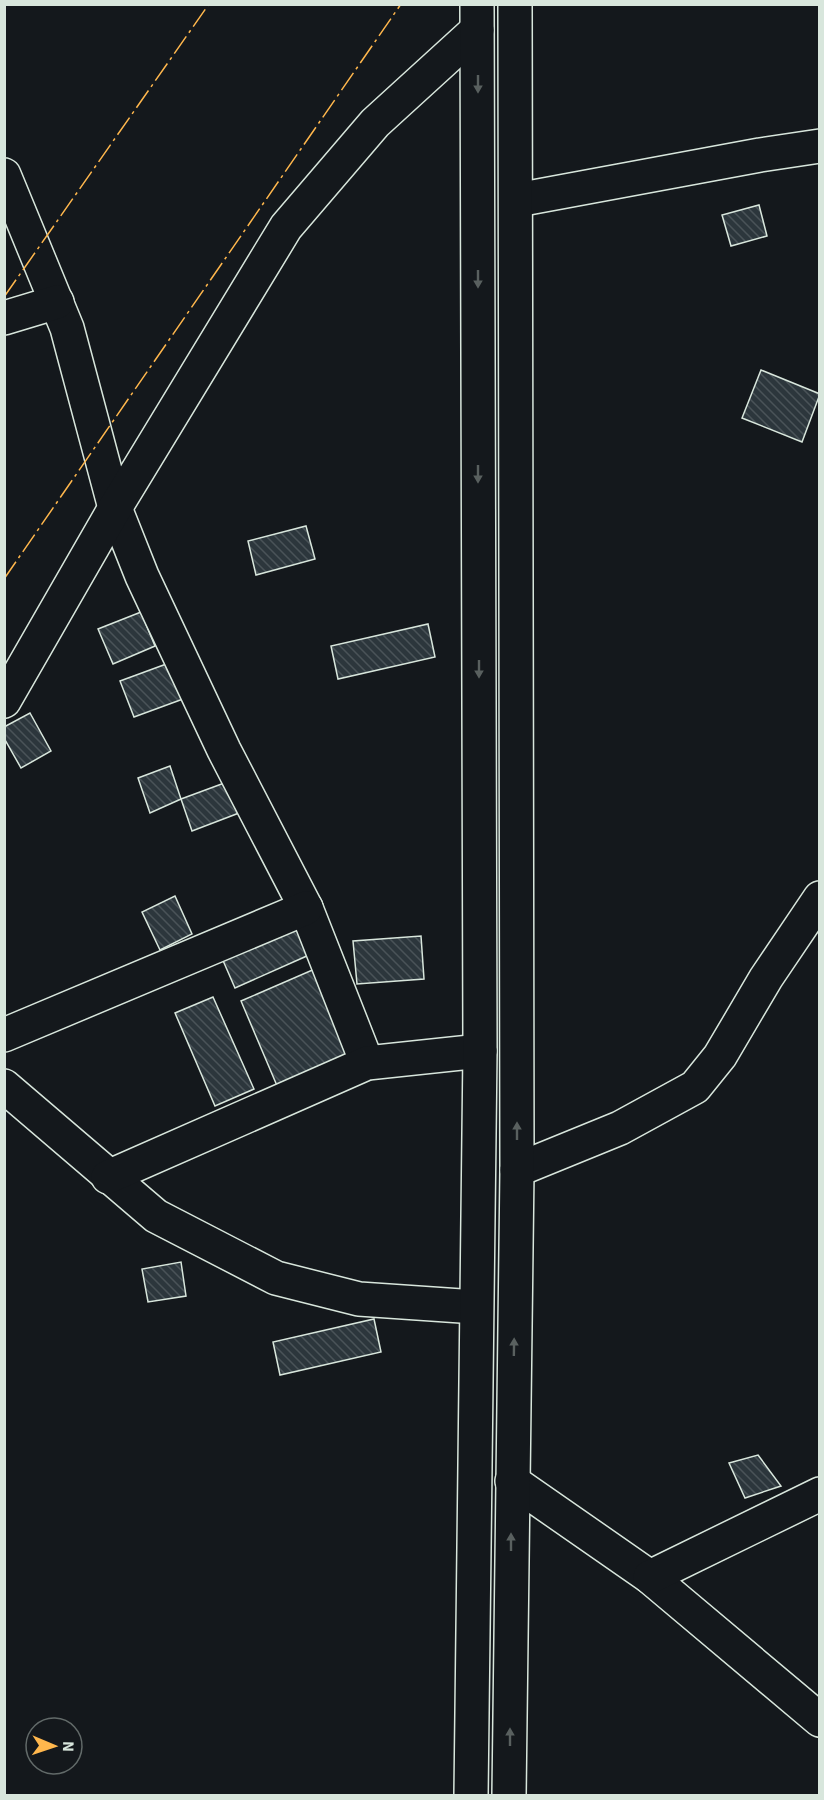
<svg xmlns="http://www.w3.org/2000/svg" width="824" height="1800" viewBox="0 0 824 1800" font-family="'Source Sans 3',sans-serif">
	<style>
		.building { fill: url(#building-back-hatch); stroke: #d8e6dc; stroke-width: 1.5 }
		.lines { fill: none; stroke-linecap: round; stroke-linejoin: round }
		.minor-casing { stroke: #d8e6dc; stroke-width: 36 }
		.major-casing { stroke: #d8e6dc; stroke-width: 36 }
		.minor { stroke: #14181c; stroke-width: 33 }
		.major { stroke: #14181c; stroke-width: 33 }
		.power { stroke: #ffb74d; stroke-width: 1.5; stroke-dasharray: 21 4.5 3 4.5; stroke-linecap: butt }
		.oneway { fill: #59605f }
	</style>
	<defs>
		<pattern id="building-back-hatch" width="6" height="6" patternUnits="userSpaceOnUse" patternTransform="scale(1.5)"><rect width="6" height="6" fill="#2c363c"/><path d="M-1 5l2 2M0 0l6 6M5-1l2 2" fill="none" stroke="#4a5358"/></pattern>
	</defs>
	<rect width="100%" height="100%" fill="#14181c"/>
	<!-- building -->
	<g class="building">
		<path d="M759,205l8,31 -36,10 -9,-31z"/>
		<path d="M761,370l59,24 -18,48 -60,-24z"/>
		<path d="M306,526l9,33 -59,16 -8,-34z"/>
		<path d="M141,612l14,34 -42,18 -15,-35z"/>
		<path d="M428,624l7,33 -97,22 -7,-33z"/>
		<path d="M169,663l14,36 -49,18 -14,-36z"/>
		<path d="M30,713l21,38 -30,17 -17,-30v-11z"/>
		<path d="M170,766l11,33 -31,14 -12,-35z"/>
		<path d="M227,782l12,31 -47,18 -11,-32z"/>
		<path d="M175,896l17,38 -32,16 -18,-38z"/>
		<path d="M295,924l14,31 -74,33 -14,-32z"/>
		<path d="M421,936l3,43 -67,5 -4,-43z"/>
		<path d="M317,968l37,86 -76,34 -37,-87z"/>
		<path d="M213,997l41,92 -39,17 -40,-93z"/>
		<path d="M181,1262l5,34 -38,6 -6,-33z"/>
		<path d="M374,1319l7,33 -101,23 -7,-33z"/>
		<path d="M758,1455l23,31 -36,12 -16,-35z"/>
	</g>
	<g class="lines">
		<!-- minor casing -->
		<g class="minor-casing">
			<g id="minor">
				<path d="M4,175l63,153 48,180 27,68 82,174 82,158 61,155"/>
				<path d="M517,200l243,-45 60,-9"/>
				<path d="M4,318l53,-16"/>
				<path d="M4,701l111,-193 171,-281 89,-104 102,-93"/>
				<path d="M4,1035l302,-127"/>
				<path d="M4,1086l152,130 120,62 83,21 117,8"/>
				<path d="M517,1170l103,-42 75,-41 25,-31 46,-78 54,-80"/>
				<path d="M108,1177l259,-114 113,-12"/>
				<path d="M512,1481l138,96 170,143"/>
				<path d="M650,1577l170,-83"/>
			</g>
		</g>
		<!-- major casing -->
		<g class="major-casing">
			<g id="major">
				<path d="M471,1796l9,-745 -3,-1047"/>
				<path d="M509,1796l8,-626 -2,-1166"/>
			</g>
		</g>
		<!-- minor -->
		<use href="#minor" class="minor"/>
		<!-- major -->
		<use href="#major" class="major"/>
		<!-- power -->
		<g class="power">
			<path d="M4,297l205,-293"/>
			<path d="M4,579l397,-575"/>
		</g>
	</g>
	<!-- one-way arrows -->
	<defs><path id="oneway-solid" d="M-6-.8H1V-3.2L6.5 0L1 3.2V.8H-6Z" transform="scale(1.5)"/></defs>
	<g class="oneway">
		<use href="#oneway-solid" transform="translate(478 84) rotate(90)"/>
		<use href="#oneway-solid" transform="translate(478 279) rotate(90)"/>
		<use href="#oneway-solid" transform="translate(478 474) rotate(90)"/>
		<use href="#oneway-solid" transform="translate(479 669) rotate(90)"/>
		<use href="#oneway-solid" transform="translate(517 1131) rotate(-90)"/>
		<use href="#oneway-solid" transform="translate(514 1347) rotate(-89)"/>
		<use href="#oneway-solid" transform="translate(511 1542) rotate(-90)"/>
		<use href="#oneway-solid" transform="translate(510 1737) rotate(-90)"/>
	</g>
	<!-- border -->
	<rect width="824" height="1800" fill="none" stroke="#d8e6dc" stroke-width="12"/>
	<!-- north arrow -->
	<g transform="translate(54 1746) rotate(92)"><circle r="28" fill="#14181c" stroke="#626a69" stroke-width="1.5"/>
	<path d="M0-4.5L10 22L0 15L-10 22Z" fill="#ffb74d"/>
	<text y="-9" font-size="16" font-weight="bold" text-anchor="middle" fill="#d8e6dc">N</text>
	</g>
</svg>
